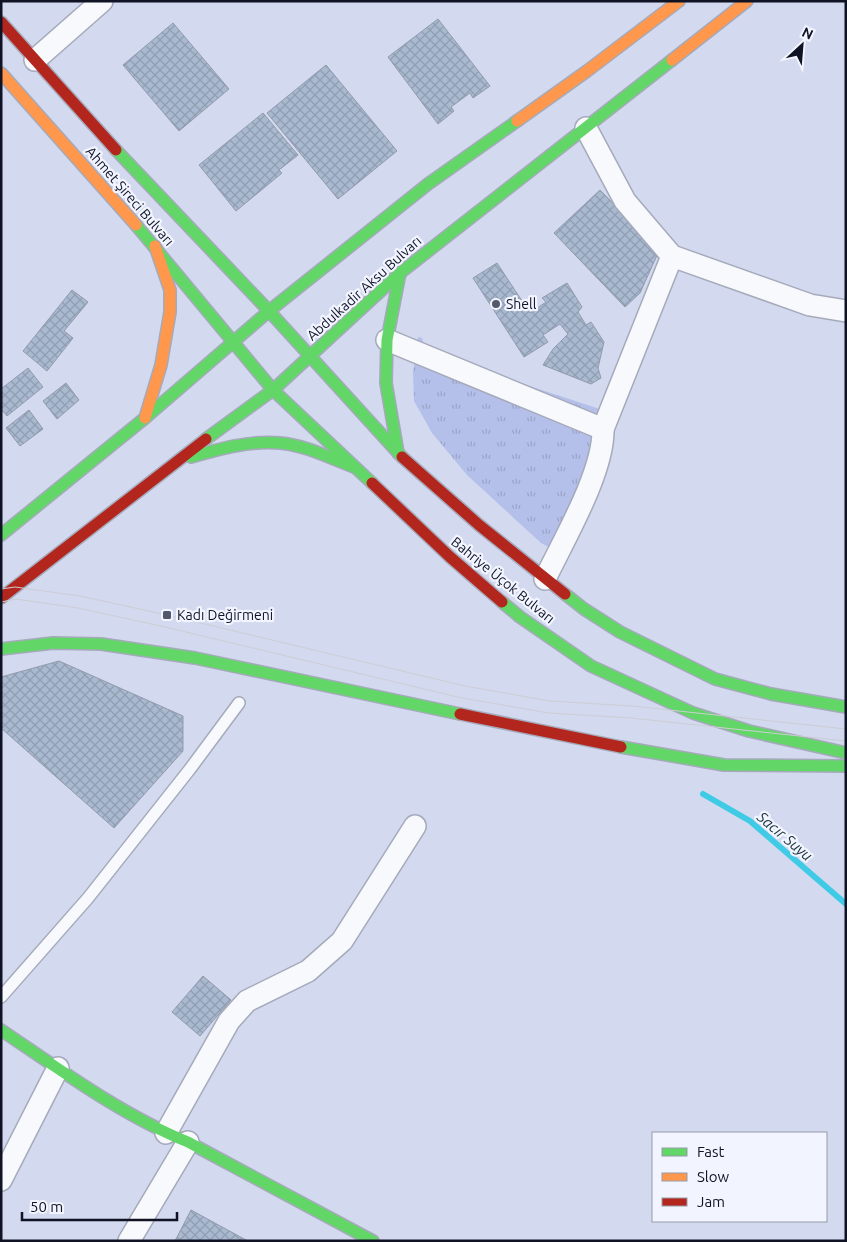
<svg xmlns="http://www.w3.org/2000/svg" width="847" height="1242" viewBox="0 0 847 1242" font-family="Ubuntu,sans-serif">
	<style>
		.grass { fill: url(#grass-tufts) }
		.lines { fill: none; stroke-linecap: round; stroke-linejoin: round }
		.stream { stroke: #3fcbe5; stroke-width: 6 }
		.building { fill: url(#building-cross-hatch); stroke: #929bab }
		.lane-casing { stroke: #a5aabb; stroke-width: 14 }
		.street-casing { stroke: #a5aabb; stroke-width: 24 }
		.fast-casing { stroke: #a5aabb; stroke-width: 14 }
		.slow-casing { stroke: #a5aabb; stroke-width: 14 }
		.jam-casing { stroke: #a5aabb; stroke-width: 14 }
		.lane { stroke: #f8f9fc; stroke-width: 11 }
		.street { stroke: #f8f9fc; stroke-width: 21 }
		.fast { stroke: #63d668; stroke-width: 11 }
		.slow { stroke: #ff974d; stroke-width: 11 }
		.jam { stroke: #b3261e; stroke-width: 11 }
		.tram { stroke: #ccced4; stroke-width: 1 }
		.poi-dot { fill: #54586b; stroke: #f2f5ff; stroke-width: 2 }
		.labels { text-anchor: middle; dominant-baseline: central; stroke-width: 4.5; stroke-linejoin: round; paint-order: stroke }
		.street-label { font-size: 14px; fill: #0f1324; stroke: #f2f5ff }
		.poi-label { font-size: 14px; fill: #0f1324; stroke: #f2f5ff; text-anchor: start }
		.water-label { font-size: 15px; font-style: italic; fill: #193238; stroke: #f2f5ff }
	</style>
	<defs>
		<pattern id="grass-tufts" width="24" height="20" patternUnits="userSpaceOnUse" patternTransform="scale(1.25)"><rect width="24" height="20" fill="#b5c0ea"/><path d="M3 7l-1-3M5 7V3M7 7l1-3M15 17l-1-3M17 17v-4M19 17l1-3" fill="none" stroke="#9aa4c9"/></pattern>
		<pattern id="building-cross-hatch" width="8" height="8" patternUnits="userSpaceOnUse" patternTransform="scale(1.25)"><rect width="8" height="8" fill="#a9b9d0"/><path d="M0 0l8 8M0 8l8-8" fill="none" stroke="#909eb2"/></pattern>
	</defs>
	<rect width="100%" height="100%" fill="#d3d9ee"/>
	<!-- grass -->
	<path class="grass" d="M418,337l4,1 4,14 183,60 -51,140 -17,-9 -74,-68 -35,-42 -18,-32 -1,-28z"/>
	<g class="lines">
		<!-- stream -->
		<path class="stream" d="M703,794l47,27 96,83"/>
	</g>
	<!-- building -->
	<g class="building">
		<path d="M438,19l52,67 -17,12 -3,-5 -19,14 3,4 -16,13 -50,-67z"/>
		<path d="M173,23l56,66 -50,42 -56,-66z"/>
		<path d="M326,65l71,86 -59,48 -71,-86z"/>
		<path d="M263,113l35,42 -19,15 3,3 -46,38 -37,-46z"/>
		<path d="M600,190l59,61 -19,42 -15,14 -71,-74z"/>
		<path d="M497,263l33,50 16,-11 -4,-4 25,-15 15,24 -4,5 8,13 5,-3 13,20 -6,26 3,10 -10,6 -48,-19 10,-16 15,-15 -8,-10 -17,11 5,7 -24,15 -51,-79z"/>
		<path d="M72,290l16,12 -24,29 9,7 -26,33 -24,-20z"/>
		<path d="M28,368l15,19 -36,29 -6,-7v-20z"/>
		<path d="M66,383l13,17 -22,19 -14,-18z"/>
		<path d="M29,410l14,19 -23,17 -14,-18z"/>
		<path d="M59,661l124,55v35l-69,77 -113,-100v-51z"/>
		<path d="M203,976l28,24 -31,36 -28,-24z"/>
		<path d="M191,1210l55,30v1h-71z"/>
	</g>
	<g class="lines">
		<!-- lane casing -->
		<g class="lane-casing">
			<path id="lane" d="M1,997l87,-99 102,-129 49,-66"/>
		</g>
		<!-- street casing -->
		<g class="street-casing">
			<g id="street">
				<path d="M35,60l67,-59"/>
				<path d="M586,128l39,73 47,55 138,49 36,6"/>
				<path d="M387,340l216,89"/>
				<path d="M545,579c19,-40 59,-107 58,-150l69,-173"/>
				<path d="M166,1133l63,-112 18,-20 61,-30 34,-30 73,-115"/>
				<path d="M1,1180l57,-112"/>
				<path d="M129,1241l59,-99"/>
			</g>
		</g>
		<!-- fast casing -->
		<g class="fast-casing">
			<g id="fast">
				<path d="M116,150l153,161 133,146"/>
				<path d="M136,225l137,165 99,93"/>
				<path d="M206,439l67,-49 127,-117 272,-213"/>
				<path d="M398,453l-12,-70 1,-43 13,-67"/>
				<path d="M191,457c28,-8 59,-17 89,-14 25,2 50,15 74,24"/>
				<path d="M1,535l144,-117 124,-107 159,-127 89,-63"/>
				<path d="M565,594l19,15 36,23 95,47 56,15 75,13"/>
				<path d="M502,602l18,15 71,49 102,47 56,18 97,22"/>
				<path d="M1,649l52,-6 48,1 94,14 265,56"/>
				<path d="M621,747l103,18 122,1"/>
				<path d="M1,1030c58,39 122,86 187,112l185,99"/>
			</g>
		</g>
		<!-- slow casing -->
		<g class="slow-casing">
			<g id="slow">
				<path d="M672,60l75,-59"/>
				<path d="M1,73l135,152"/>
				<path d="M517,121l70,-50 92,-70"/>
				<path d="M145,418l16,-53 9,-53v-22l-15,-44"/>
			</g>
		</g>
		<!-- jam casing -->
		<g class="jam-casing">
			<g id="jam">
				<path d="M1,22l115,128"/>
				<path d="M402,457l77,68 86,69"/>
				<path d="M372,483l78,74 52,45"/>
				<path d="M1,598l205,-159"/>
				<path d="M460,714l161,33"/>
			</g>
		</g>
		<!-- lane -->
		<use href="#lane" class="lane"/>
		<!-- street -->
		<use href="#street" class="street"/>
		<!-- fast -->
		<use href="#fast" class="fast"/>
		<!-- slow -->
		<use href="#slow" class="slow"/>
		<!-- jam -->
		<use href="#jam" class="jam"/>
		<!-- tram -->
		<g class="tram">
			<path d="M1,589l14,-2 65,9 87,19 298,71 85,15 82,5 214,23"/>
			<path d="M1,602l15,-3 62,9 87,19 297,71 87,15 82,5 215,23"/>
		</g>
	</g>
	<!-- markers -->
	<g class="poi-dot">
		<circle cx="496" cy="304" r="5"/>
		<rect x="162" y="610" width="10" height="10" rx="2.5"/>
	</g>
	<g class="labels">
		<!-- street labels -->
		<g class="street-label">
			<text transform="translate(130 196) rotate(49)">Ahmet Şireci Bulvarı</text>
			<text transform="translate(364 288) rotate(-42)">Abdulkadir Aksu Bulvarı</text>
			<text transform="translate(503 580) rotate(39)">Bahriye Üçok Bulvarı</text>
		</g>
		<!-- poi labels -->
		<g class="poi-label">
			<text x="506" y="304">Shell</text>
			<text x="177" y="615">Kadı Değirmeni</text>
		</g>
		<!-- water labels -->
		<g class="water-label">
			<text transform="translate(785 836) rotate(40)">Sacır Suyu</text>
		</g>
	</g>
	<!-- border -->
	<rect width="847" height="1242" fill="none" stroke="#0f1324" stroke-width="5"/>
	<!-- legend -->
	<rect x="652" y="1132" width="175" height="90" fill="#f2f5ff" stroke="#979ba7"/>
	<rect x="662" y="1148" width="25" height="8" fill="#63d668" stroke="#979ba7"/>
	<text x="697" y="1157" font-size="15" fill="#0f1324">Fast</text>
	<rect x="662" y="1173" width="25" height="8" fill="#ff974d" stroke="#979ba7"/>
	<text x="697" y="1182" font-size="15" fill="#0f1324">Slow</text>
	<rect x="662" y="1198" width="25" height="8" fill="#b3261e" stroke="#979ba7"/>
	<text x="697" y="1207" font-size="15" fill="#0f1324">Jam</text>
	<!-- north arrow -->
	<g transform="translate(802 45) rotate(26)" stroke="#f2f5ff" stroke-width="4" paint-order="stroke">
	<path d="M0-4L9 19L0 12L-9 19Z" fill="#0f1324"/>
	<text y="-8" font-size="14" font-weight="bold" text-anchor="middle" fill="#0f1324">N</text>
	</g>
	<!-- scale -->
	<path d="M22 1212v8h155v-8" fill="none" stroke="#0f1324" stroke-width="2.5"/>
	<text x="30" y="1212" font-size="15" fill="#0f1324" stroke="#f2f5ff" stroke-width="4" paint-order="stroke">50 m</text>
</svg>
